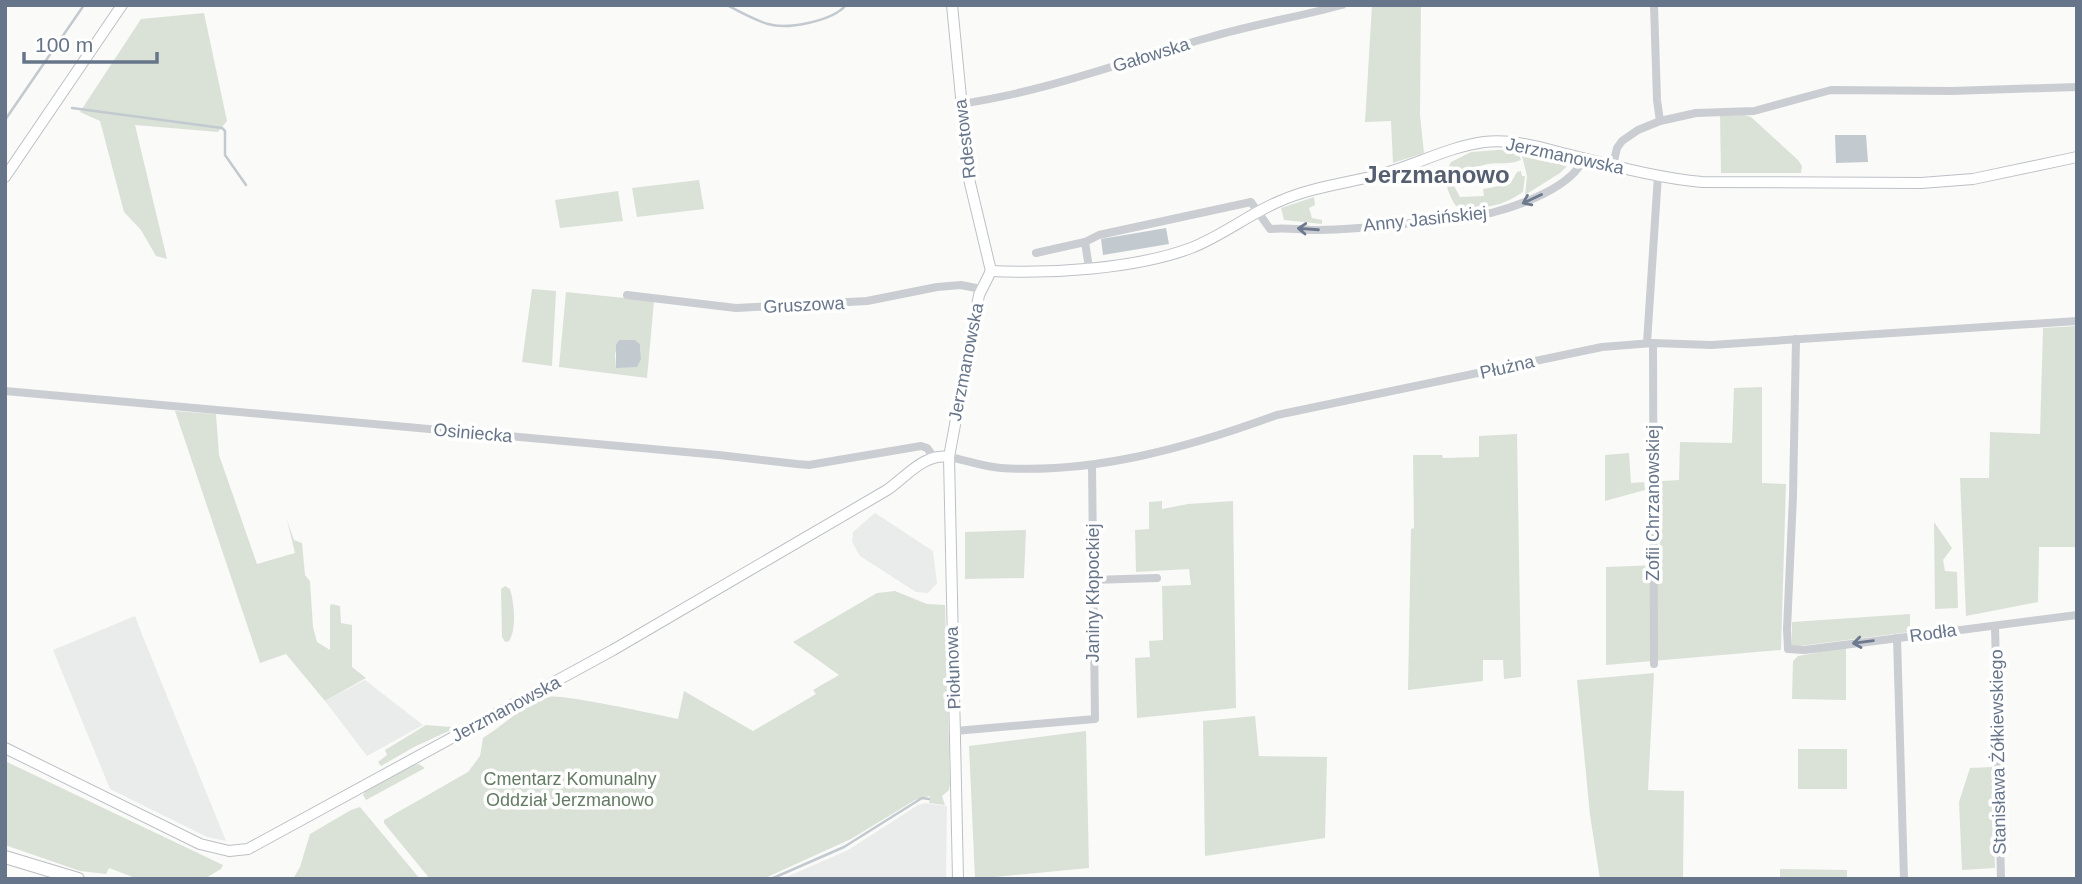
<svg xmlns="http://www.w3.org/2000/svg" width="2082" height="884" viewBox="0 0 2082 884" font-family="Helvetica,sans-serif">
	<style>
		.built { fill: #eaebeb }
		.green { fill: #dae2d8; fill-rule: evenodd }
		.water { fill: #c2cad0 }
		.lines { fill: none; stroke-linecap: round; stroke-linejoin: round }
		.stream { stroke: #c2cad0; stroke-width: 2.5 }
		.secondary-casing { stroke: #bcc0c6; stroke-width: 12 }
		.primary-casing { stroke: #bbbec3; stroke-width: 14 }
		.street { stroke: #cacdd1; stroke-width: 8 }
		.secondary { stroke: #fff; stroke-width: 10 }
		.primary { stroke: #fff; stroke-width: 12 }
		.oneway { stroke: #6c798e }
		.labels { text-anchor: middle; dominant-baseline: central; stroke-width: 7; stroke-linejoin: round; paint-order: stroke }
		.street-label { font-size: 18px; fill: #67758a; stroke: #fff }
		.park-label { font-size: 18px; fill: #647b63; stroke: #fff }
		.district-label { font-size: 24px; font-weight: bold; fill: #565f6f; stroke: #fff }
	</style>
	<rect width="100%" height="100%" fill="#fafaf8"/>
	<!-- built -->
	<g class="built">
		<path d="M875,513l58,38 4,32 -9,10 -12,-1 -56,-36 -8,-14 1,-10z"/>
		<path d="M135,616l8,21 83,204 -19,-4 -97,-48 -57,-139z"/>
		<path d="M365,680l58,45 -56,31 -42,-55z"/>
		<path d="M925,803l22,3 -1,73h-164l66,-29 70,-45z"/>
	</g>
	<!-- green -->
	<g class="green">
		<path d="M1372,5h49l-1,110 4,38 -31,10 -2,-42 -26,1z"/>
		<path d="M204,13l23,108 -9,11 -83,-7 32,134 -11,-3 -15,-26 -17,-18 -24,-91 -20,-9 61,-93z"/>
		<path d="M1744,115l7,2 47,43 4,6 -1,7h-80l-1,-57z"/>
		<path d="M1511,147l20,3 -1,3 40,10 -10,10 -35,22 2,-19 -6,-24z"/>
		<path d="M1511,149l8,5 2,6c-12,5 -21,2 -33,4 -12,2 -22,8 -33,13l-1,9 6,11 24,-1 -1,-7 27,-5 7,-12 4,-1 1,5h3l-2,16c-21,15 -42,18 -67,14 -9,-13 -14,-30 -5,-44l20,-10z"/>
		<path d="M699,180l5,29 -67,8 -5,-29z"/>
		<path d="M618,191l5,30 -63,7 -5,-28z"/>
		<path d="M1314,197l1,8 -6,3 3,10 10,2v4l-38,-4 -3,-12z"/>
		<path d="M532,289l24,2 -4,75 -30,-4z"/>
		<path d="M566,292l88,9 -7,77 -88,-11zM619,340h16l5,4 1,14 -25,10 -1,-14z"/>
		<path d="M2077,326v221h-38l-1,55 -72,14 -6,-138h29l1,-46 50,2 3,-106z"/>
		<path d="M1762,387v96l24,1 -5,166 -175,15v-98l53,-2 3,-84 17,-1 1,-38 52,1 2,-55z"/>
		<path d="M175,411l41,3 3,41 38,109 38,-11 -8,-33 7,20 8,3 3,32 5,6 3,46 4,15 13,8v-43l1,-3 9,2 1,17 11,2v42l14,11 -41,23 -39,-47 -26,9z"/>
		<path d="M1517,434l4,243 -17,2 -1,-19h-20v21l-75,9 3,-161 3,-1 -1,-73h29l1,3 36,-1v-21z"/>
		<path d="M1629,453l2,30 13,-1 1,8 -40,11v-46z"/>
		<path d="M1162,501v8l26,-5 45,-3 3,207 -99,10 -2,-60 15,-1 -1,-16 14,-1 -1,-54 29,-1 -2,-16 -53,3 -1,-42 14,-1v-27z"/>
		<path d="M1934,522l18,26 -9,12 2,11 12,1 1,36 -23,1z"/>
		<path d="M1026,530l-2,48 -59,1v-47z"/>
		<path d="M505,586l5,3c4,13 7,40 -1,52l-4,1 -3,-5 -1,-48z"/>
		<path d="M895,591l32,13 18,1 5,178 -1,7 -7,6 3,9 -16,-2 1,-7 -15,4 -64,39 -88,40h-333l-46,-56v-3l84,-48 12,-16 3,-18c22,-14 40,-33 65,-41 11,-4 111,18 130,22l6,-28 69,40 63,-37 -3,-4 26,-15 -46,-33 84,-49z"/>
		<path d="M1910,614v18l-118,15v-25z"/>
		<path d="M1846,647v53l-54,-1 1,-38 5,-5z"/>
		<path d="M1654,673l-6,117 36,1 -1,88h-83l-10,-64 -13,-135z"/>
		<path d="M1255,716l4,40 68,1 -2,81 -120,18 -2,-135z"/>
		<path d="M426,725l26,2 -1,3 -37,17 -33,19 -3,-4 9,-7 -2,-5z"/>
		<path d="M1086,731l3,137 -114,11 -6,-133z"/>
		<rect x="1798" y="749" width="49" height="40"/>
		<path d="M5,761l218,104 -2,4 -17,10h-66l-29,-11 -3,6 -26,-3 -75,-26z"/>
		<path d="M419,764l6,4 -59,32 -3,-5 4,-6 44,-24z"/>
		<path d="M1992,767l3,101 -33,2 -3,-68 11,-34z"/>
		<path d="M360,807l60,72h-127l7,-12 10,-33 41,-24z"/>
		<path d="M1780,869l67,1v9h-67z"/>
	</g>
	<!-- water -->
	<g class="water">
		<path d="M1835,135h31l2,27 -32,1z"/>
		<path d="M1166,228l3,16 -66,11 -2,-16z"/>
		<path d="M619,340h16l5,4 1,15 -4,8 -21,1v-23z"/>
	</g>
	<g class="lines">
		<!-- stream -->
		<g class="stream">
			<path d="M727,5c13,7 27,15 41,19 19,6 65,-3 78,-19"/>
			<path d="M72,108l150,20 3,3v24l21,30"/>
			<path d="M5,120l79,-115"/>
			<path d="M771,879l73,-32 78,-49 7,1"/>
		</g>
		<!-- secondary casing -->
		<g class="secondary-casing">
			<g id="secondary">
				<path d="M952,5l17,174 22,92"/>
				<path d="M5,177l117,-172"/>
				<path d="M991,271c59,3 144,-2 200,-23 31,-12 58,-34 89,-47 32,-14 68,-18 102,-27 34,-9 66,-27 102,-32 27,-3 52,4 78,11 46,11 93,25 140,29l219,1 52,-4 104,-22"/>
				<path d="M5,748l195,96 29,7 19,-2 365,-199 274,-160c19,-13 37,-37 62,-33"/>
				<path d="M958,879l-9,-422 30,-162 12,-24"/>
			</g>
		</g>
		<!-- primary casing -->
		<g class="primary-casing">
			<path id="primary" d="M5,857l73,22"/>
		</g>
		<!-- street -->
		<g class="street">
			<path d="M1654,5l3,95 3,21"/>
			<path d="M960,104c85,-12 165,-43 247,-66 44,-13 90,-21 135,-33"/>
			<path d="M1613,165l4,-17 5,-7 16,-11 22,-9 36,-8 58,-2 77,-21 120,1 126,-4"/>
			<path d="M1085,242l4,26"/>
			<path d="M1036,253l49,-11 14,-7 152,-33 19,27c17,-2 32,1 49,1 57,-1 115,-10 172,-17 27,-7 83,-26 93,-56"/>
			<path d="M627,295l109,13 131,-7 70,-14 24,-2 20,4"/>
			<path d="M1796,339l-3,157 -6,133 1,20 16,1 79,-10 194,-25"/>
			<path d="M1647,343l11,-168"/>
			<path d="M1653,343l1,321"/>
			<path d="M5,391l714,64 78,9 12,1 112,-19 6,2 7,9"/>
			<path d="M949,457c17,3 34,10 52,11 94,6 189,-21 276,-53l325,-68 51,-4 58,2 366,-24"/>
			<path d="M1092,580l65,-2"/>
			<path d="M1995,626l6,253"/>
			<path d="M1897,638l7,241"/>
			<path d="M955,731l140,-12 -3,-253"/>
		</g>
		<!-- secondary -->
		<use href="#secondary" class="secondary"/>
		<!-- primary -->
		<use href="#primary" class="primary"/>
	</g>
	<!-- one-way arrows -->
	<defs><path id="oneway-shaft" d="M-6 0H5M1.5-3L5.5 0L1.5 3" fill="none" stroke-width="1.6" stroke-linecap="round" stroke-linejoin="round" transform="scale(1.75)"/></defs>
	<g class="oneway">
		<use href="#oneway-shaft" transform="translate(1532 199) rotate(155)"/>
		<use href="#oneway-shaft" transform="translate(1308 229) rotate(-176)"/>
		<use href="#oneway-shaft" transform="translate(1863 642) rotate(173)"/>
	</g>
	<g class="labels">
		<!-- street labels -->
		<g class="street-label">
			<text transform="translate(1151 55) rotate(-17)">Gałowska</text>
			<text transform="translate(965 139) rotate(-97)">Rdestowa</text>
			<text transform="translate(1565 156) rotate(12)">Jerzmanowska</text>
			<text transform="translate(1425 219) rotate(-6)">Anny Jasińskiej</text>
			<text transform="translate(804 305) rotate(-3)">Gruszowa</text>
			<text transform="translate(966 362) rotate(-79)">Jerzmanowska</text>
			<text transform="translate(1507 367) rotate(-13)">Płużna</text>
			<text transform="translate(473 433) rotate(5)">Osiniecka</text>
			<text transform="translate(1653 503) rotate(-90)">Zofii Chrzanowskiej</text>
			<text transform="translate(1093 593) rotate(-90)">Janiny Kłopockiej</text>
			<text transform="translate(1933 633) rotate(-8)">Rodła</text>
			<text transform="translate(953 668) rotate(-92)">Piołunowa</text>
			<text transform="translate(506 709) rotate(-28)">Jerzmanowska</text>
			<text transform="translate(1998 752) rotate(-91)">Stanisława Żółkiewskiego</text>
		</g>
		<!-- park labels -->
		<g class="park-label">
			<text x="570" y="779">Cmentarz Komunalny<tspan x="570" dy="21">Oddział Jerzmanowo</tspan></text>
		</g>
		<!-- district labels -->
		<g class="district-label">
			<text x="1437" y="174">Jerzmanowo</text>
		</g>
	</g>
	<!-- border -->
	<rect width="2082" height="884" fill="none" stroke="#67758a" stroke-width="14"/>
	<!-- scale -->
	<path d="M24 52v10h133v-10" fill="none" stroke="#67758a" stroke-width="3.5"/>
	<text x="35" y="52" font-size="21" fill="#67758a" stroke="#ffffff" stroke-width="5" paint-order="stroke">100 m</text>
</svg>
